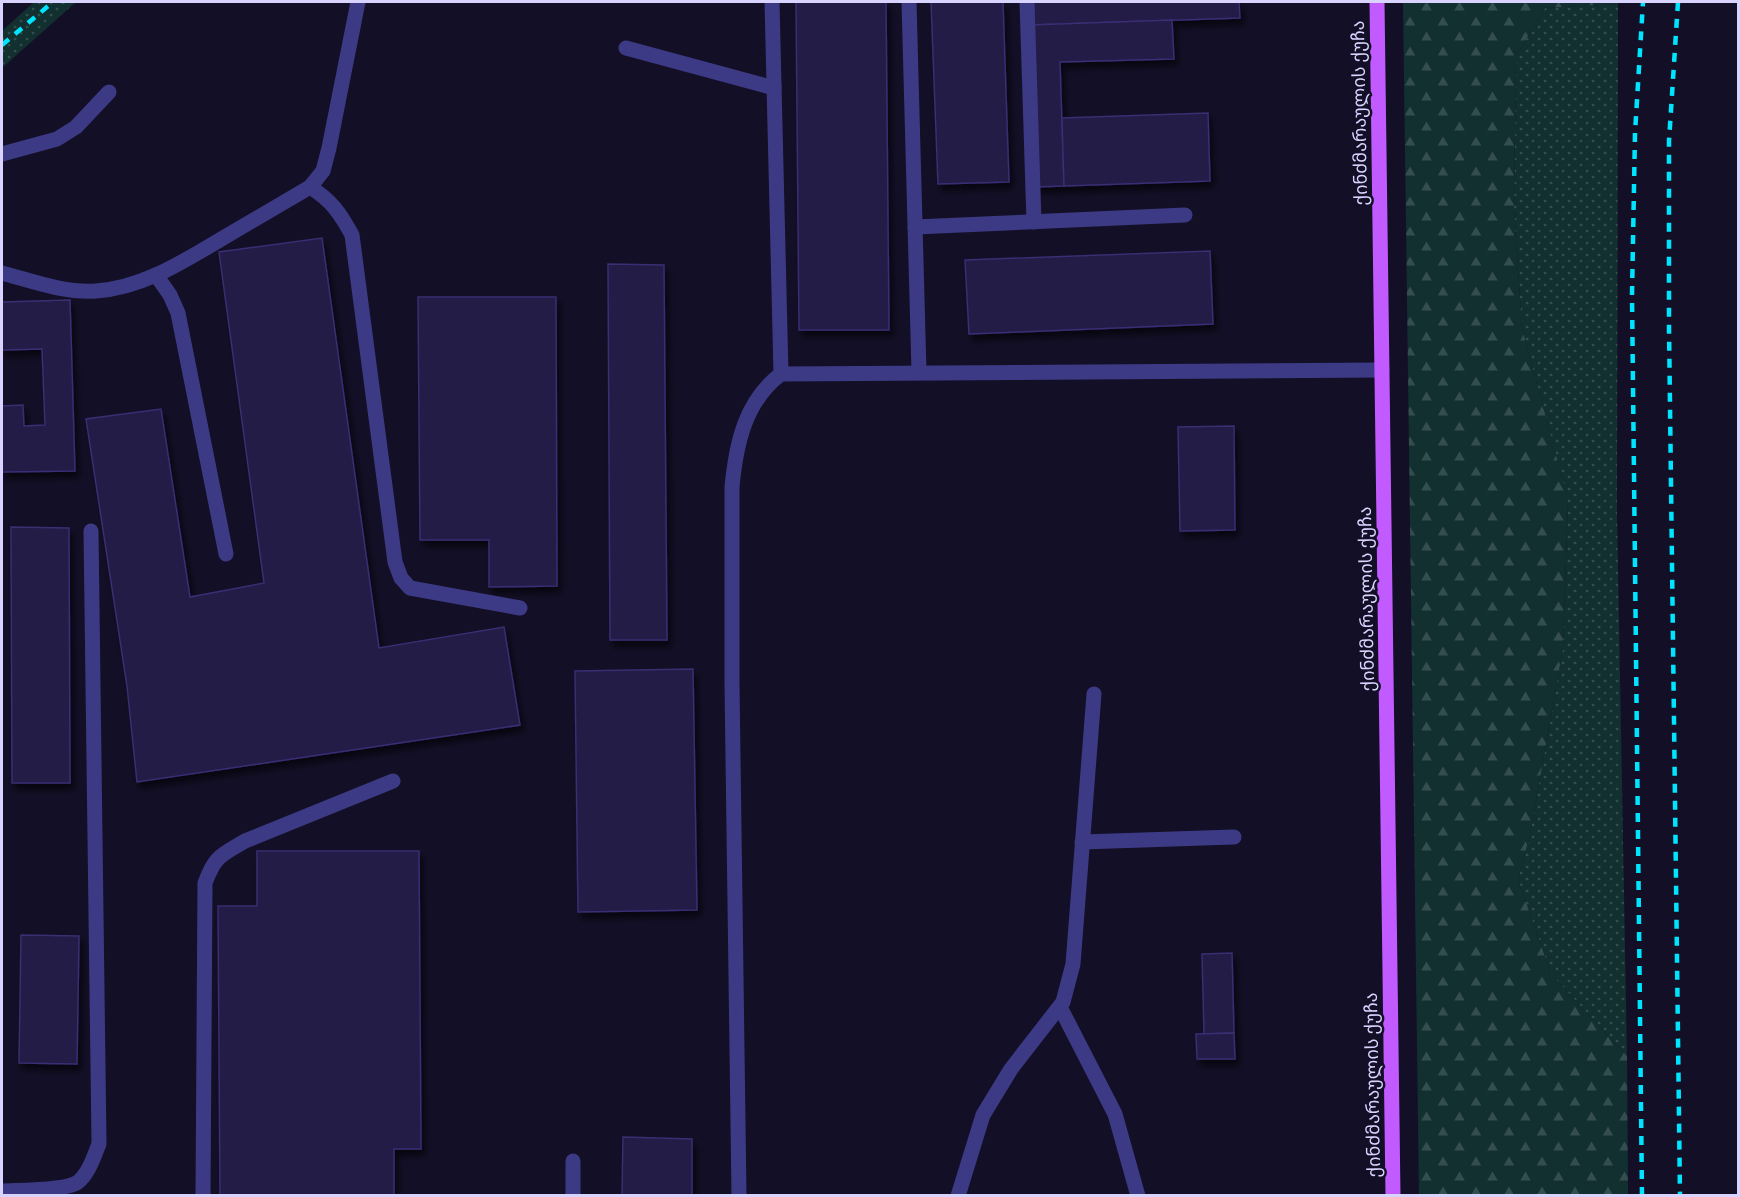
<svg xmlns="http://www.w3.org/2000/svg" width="1740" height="1197" viewBox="0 0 1740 1197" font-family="'Titillium Web','Noto Sans Georgian',sans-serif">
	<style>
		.grass { fill: url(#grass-dots) }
		.forest { fill: url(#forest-firs) }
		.building { fill: #241b47; stroke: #3b2d73; stroke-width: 1.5; filter: url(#shadow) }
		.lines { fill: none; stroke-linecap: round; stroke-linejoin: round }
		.minor { stroke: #3d3a85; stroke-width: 15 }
		.major { stroke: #c25bff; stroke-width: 15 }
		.rail { stroke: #00e5ff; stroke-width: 4.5; stroke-dasharray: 9 8; stroke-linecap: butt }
		.labels { text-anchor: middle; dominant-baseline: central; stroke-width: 5; stroke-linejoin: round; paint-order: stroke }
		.street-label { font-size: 18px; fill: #d9d4ff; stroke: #130f26 }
	</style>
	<defs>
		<pattern id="grass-dots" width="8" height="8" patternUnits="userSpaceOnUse" patternTransform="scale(1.5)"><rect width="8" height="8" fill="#12302f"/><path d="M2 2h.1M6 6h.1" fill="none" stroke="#344d4e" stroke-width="1.8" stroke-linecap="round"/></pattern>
		<pattern id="forest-firs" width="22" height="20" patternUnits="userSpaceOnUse" patternTransform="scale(1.5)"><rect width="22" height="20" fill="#12302f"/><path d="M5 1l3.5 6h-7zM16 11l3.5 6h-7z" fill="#344d4e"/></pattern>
		<filter id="shadow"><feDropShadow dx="3.5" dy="6" stdDeviation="3" flood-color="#0009"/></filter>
	</defs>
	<rect width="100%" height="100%" fill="#130f26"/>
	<!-- grass -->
	<g class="grass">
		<path d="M34,2h42l-74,66v-37z"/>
		<path d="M1618,4l-1,509 10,543 -76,-82 -33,-95 12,-44 33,-187 5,-147 -46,-173 -8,-118 2,-154 29,-48z"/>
	</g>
	<!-- forest -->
	<path class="forest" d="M1403,2h216l-1,2 -73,4 -29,48 -2,154 8,118 46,172 -5,148 -33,187 -12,44 33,95 76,82 1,139h-209z"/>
	<!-- building -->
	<g class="building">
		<path d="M796,2h90l3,328h-90z"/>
		<path d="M931,2h72l6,180 -71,2z"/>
		<path d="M1029,2h210l1,16 -210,7z"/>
		<path d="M1172,20l2,39 -114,3 4,124 -29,1 -5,-162z"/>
		<path d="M1208,113l2,68 -146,5 -2,-68z"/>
		<path d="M322,238l57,410 125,-21 16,98 -383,57 -10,-96 -41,-267 75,-10 29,188 74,-14 -45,-331z"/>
		<path d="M1210,251l3,73 -244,10 -4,-74z"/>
		<path d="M608,264l56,1 3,375h-57z"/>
		<path d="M418,297h138l1,289 -68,1v-47h-69z"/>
		<path d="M70,300l5,171 -73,1v-66l21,-1 1,21 21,-1 -3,-76 -40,1v-48z"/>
		<path d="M1234,426l1,104 -55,1 -2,-104z"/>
		<path d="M11,527l58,1 1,255h-58z"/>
		<path d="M693,669l4,241 -119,2 -3,-241z"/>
		<path d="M257,851h162l2,298h-27v47h-174l-2,-290h39z"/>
		<path d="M21,935l58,1 -2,128 -58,-1z"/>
		<path d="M1232,953l2,80 -30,1 -2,-80z"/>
		<path d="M1234,1033l1,26h-38l-1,-25z"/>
		<path d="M623,1137l69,2v57h-70z"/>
	</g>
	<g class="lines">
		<!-- minor -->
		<g class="minor">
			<path d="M772,2l9,372"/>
			<path d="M909,2l10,370"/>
			<path d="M1027,2l7,220"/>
			<path d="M626,48l148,40"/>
			<path d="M2,154l55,-15 19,-12 33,-35"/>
			<path d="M310,187c22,14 30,26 42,48l43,327 6,16 9,10 110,20"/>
			<path d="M915,227l270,-12"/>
			<path d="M2,273c30,8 62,20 94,18 47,-3 88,-30 127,-53 29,-17 58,-34 87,-51l13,-16 6,-23 29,-146"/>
			<path d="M156,275l14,20 8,18 48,241"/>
			<path d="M1082,842l152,-5"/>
			<path d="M1060,1007l55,107 23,82"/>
			<path d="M573,1161v35"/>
			<path d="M2,1191c16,-1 64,0 76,-9 11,-9 16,-26 21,-38l-8,-613"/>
			<path d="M203,1196l2,-313c10,-27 16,-28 40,-42l148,-60"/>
			<path d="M739,1196l-7,-512v-197c4,-43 13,-86 49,-113l601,-4"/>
			<path d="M958,1196l25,-81 28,-46 52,-67 10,-38 21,-270"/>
		</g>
		<!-- major -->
		<path class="major" d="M1377,2l16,1194"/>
		<!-- rail -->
		<g class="rail">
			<path d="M1678,2l-9,139v185l11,870"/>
			<path d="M2,45l51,-43"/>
			<path d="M1642,1196l-10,-901 3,-162 8,-131"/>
		</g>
	</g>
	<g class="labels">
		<!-- street labels -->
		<g class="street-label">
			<text transform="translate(1359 113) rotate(-91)">ქინძმარაულის ქუჩა</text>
			<text transform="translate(1366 599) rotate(-91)">ქინძმარაულის ქუჩა</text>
			<text transform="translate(1372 1085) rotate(-91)">ქინძმარაულის ქუჩა</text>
		</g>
	</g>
	<!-- border -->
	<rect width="1740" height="1197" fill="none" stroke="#d9d4ff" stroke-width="6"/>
</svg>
